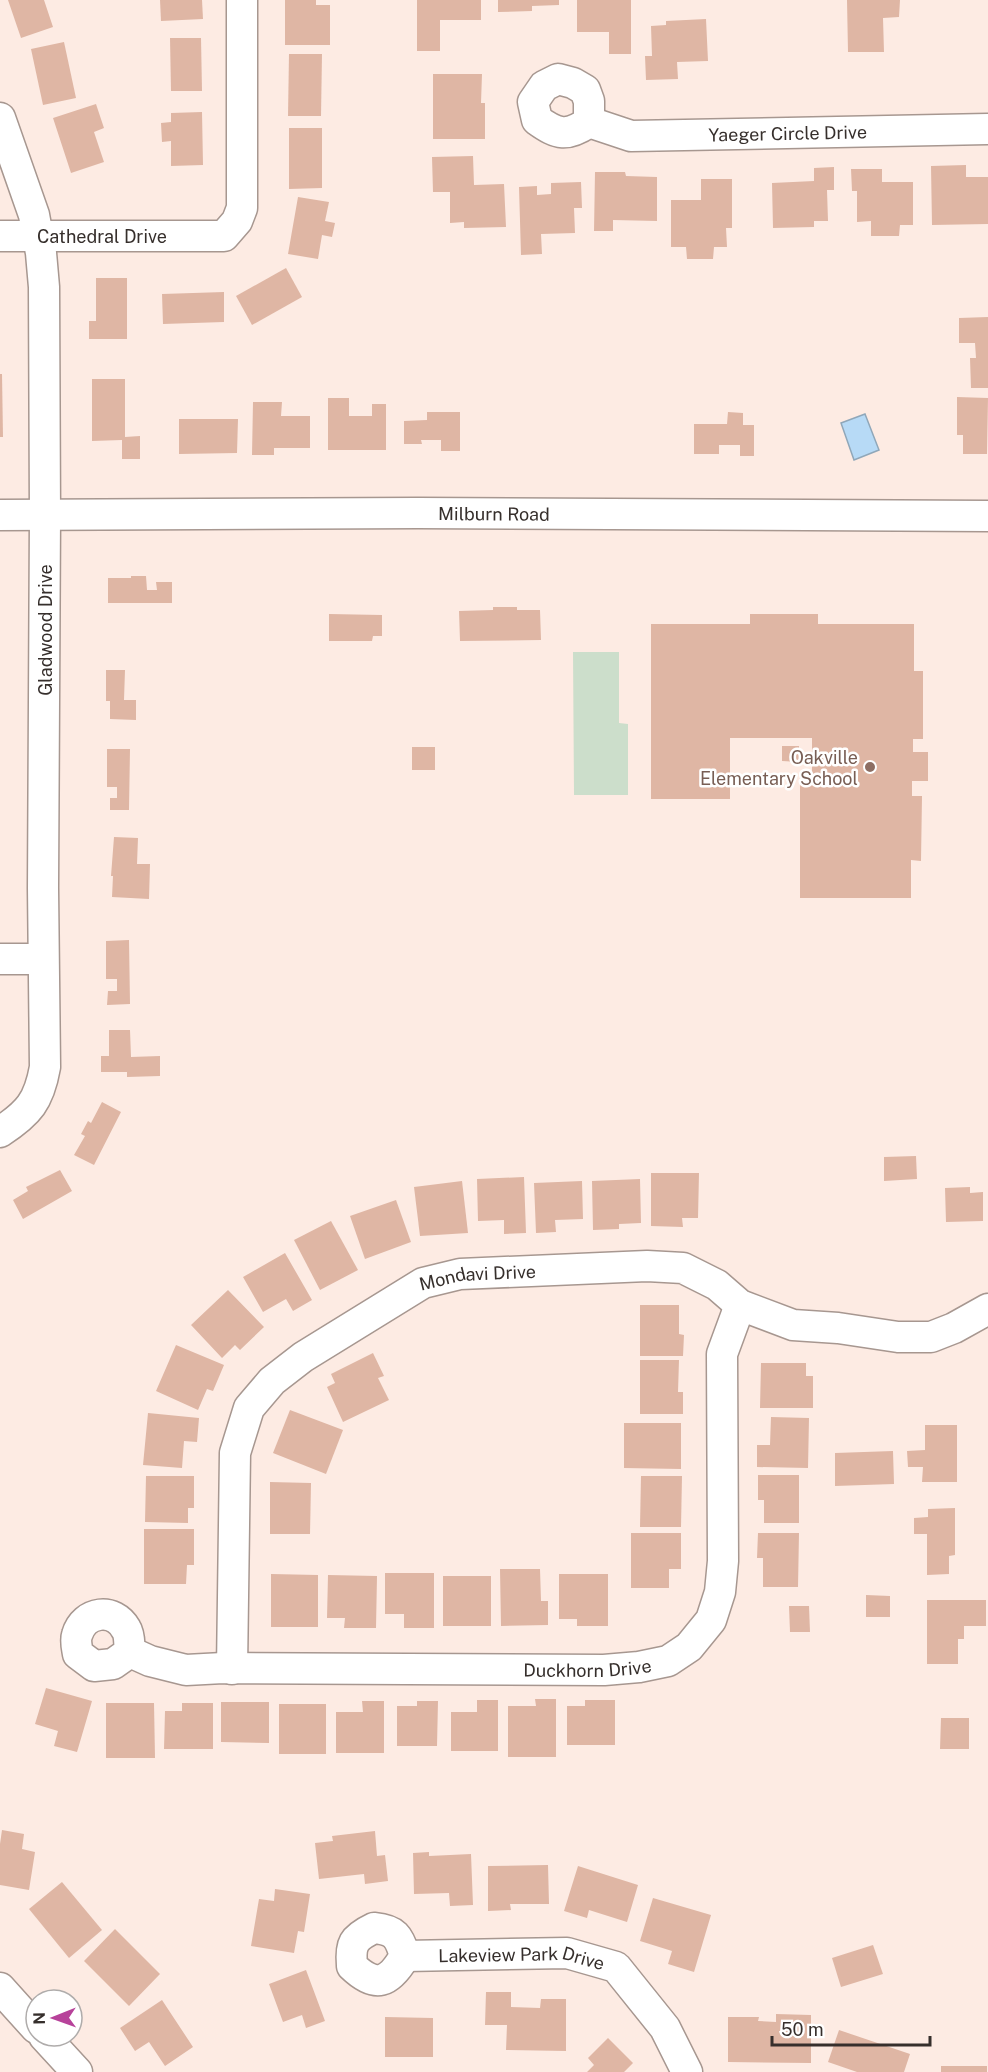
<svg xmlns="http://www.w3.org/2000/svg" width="988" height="2072" viewBox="0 0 988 2072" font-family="'Public Sans',sans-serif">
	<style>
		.green { fill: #ccdecb }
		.water { fill: #b7daf6; stroke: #90a7b9; stroke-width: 1.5 }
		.building { fill: #dfb6a4 }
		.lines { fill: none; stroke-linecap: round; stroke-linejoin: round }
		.minor-casing { stroke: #a79790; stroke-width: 33 }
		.minor { stroke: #fff; stroke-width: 30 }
		.education-dot { fill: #8d6e63; stroke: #fff; stroke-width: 2 }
		.labels { text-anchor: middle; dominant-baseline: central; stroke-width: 5; stroke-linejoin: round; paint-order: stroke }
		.street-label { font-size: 18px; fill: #362f2c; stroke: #fff }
		.education-label { font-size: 18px; fill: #785e54; stroke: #fff; text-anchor: end }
	</style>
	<rect width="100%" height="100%" fill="#fdebe3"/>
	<!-- green -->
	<path class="green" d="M573,652h46v71l9,1v71h-54z"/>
	<!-- water -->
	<path class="water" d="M865,414l14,36 -25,10 -13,-37z"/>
	<!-- building -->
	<g class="building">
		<path d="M8,0h36l9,27 -32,11z"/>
		<path d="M160,0h42l1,19 -42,2z"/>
		<path d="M285,0h31v5h14v40h-45z"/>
		<path d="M417,0h64v20h-41v31h-23z"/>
		<path d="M498,0h61v5l-27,1v5l-34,1z"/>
		<path d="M577,0h54v54h-22v-22h-32z"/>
		<path d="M847,0h53l-1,17 -16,1 1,34h-36z"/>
		<path d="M706,19l2,42 -31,1 1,17 -32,1 -1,-24h7l-1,-30 15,-1v-4z"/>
		<path d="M170,38h31l1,53h-31z"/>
		<path d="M64,42l12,56 -33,7 -12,-56z"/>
		<path d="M289,54h33l-1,62h-33z"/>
		<path d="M433,74h49l-1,29h4v36h-52z"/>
		<path d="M96,104l8,24 -10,4 10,30 -33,11 -18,-55z"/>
		<path d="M202,112l1,53 -32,1v-25l-9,1 -1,-19 10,-1v-9z"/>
		<path d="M289,128h33v60l-33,1z"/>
		<path d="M473,156l1,29 30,-1 2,43 -42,1v-6l-14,1v-31h-17l-1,-35z"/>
		<path d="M966,165v12h22v47l-56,1 -1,-59z"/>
		<path d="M834,167v23h-7l1,31h-14v6l-41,1 -1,-45 42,-2v-13z"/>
		<path d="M851,169h31v13h31v43h-13l-1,11h-28v-15l-14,1v-31h-5z"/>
		<path d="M595,172h30l1,4 31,1v44l-44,-1v11h-19z"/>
		<path d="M701,179h31v49h-6l1,19h-13l-1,12h-26l-1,-12h-15v-47h30z"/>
		<path d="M581,182l1,26h-8l1,25 -34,1 1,20 -21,1 -2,-68 18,-1v9l14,-1v-11z"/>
		<path d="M298,197l31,5 -4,19 10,2 -3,14 -10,-2 -4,24 -30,-5z"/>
		<path d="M286,268l16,29 -50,28 -16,-29z"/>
		<path d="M96,278h31v61h-38v-18h7z"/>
		<path d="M224,292v30l-61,2 -1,-30z"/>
		<path d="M988,317v71h-17l-1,-30h6l-1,-15h-16v-25z"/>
		<path d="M0,374h2l1,63h-3z"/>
		<path d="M92,379h33v58l15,-1v23h-18v-19l-30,1z"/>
		<path d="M957,397l31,1 -1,56h-24v-19h-6z"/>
		<path d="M328,398h21v18h23v-12h14v46h-58z"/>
		<path d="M253,402h29l-1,14h29v32h-36v7h-22z"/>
		<path d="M427,412h33v39h-19v-11h-20l1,4h-18v-23l23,-1z"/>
		<path d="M728,412l15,1v12h11v31h-14v-11h-21v9h-25v-30h33z"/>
		<path d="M179,419h59l-1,34 -58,1z"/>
		<path d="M131,576h15l1,14h10l-1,-8h16v21h-64v-25h23z"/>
		<path d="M493,607h24v3h23l1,30 -81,1 -1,-30 34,-1z"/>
		<path d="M329,614l53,1v21h-9l-1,5h-43z"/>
		<path d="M750,614h68v10h96v47h9v68h-10v13h15v29h-16v15h10l-1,65 -10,-1v38h-111v-114h12v-46h-82v61h-79v-175h99z"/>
		<path d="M106,670h19l-1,30h12v20l-26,-1v-18h-4z"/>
		<path d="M782,746h17v16l-17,-1z"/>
		<rect x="412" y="747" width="23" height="23"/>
		<path d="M107,749h23l-1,61h-19v-12h7v-11h-10z"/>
		<path d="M114,837l24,1 -1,26h13l-1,35 -37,-2 1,-21h-2z"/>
		<path d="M129,940l1,64 -23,1 1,-14h9v-12h-11v-38z"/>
		<path d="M109,1030h21l1,27 29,-1v20l-33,1v-5h-26v-16h8z"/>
		<path d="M102,1102l19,10 -27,53 -20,-10 11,-19 -4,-2 7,-13 3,2z"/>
		<path d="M916,1156l1,23 -33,2v-24z"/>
		<path d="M60,1170l12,21 -49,28 -10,-19 15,-9 -2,-4z"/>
		<path d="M651,1173h48l-1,45h-16l1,9 -32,-1z"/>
		<path d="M524,1177l2,56 -22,1v-14l-26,1 -1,-42z"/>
		<path d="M640,1179l1,44 -22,1v5l-26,1 -1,-49z"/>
		<path d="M462,1181l6,52 -48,3 -6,-49z"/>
		<path d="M582,1181l1,38 -28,1 1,12 -20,1 -2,-50z"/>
		<path d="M970,1187v6l13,-1v29l-37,1 -1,-34z"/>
		<path d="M396,1200l15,42 -46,17 -15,-43z"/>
		<path d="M331,1221l27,49 -38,20 -26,-50z"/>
		<path d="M285,1253l27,47 -19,11 -7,-12 -23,13 -20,-35z"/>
		<path d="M228,1290l36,37 -24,23 -5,-5 -13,13 -31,-33z"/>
		<path d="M640,1305h39v29l5,1 -1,21h-43z"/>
		<path d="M176,1345l48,20 -11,26 -6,-2 -9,21 -42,-19z"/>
		<path d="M373,1353l11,23 -6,2 11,22 -46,22 -16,-35 8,-4 -4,-9z"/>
		<path d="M640,1360h39l-1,32h5v22h-43z"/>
		<path d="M761,1363h45v13h7v32h-53z"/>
		<path d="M290,1410l53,20 -17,44 -53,-21z"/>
		<path d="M148,1413l51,5 -2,24 -13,-1 -2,27 -39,-3z"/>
		<path d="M771,1417l38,1 -1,50 -51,-1v-22h13z"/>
		<path d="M624,1423h57v46l-57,-1z"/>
		<path d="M925,1425h32v57h-35l1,-15h-15l-1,-16 18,-1z"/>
		<path d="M893,1451l1,33 -59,2v-33z"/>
		<path d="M758,1475h41v48h-35v-23h-6z"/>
		<path d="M146,1476h48v32h-6v15l-43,-1z"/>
		<path d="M641,1476h41l-1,51h-41z"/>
		<path d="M270,1482l41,1 -1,51h-40z"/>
		<path d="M955,1508v47l-6,1v18l-22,1v-41h-13v-16l14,-1v-8z"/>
		<path d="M144,1529h50v36h-7l-1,19h-42z"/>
		<path d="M631,1533h50v36h-12v19h-38z"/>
		<path d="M758,1533h41l-1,54h-35v-29h-6z"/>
		<path d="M500,1569h40l1,32h7v24l-47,1z"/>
		<path d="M385,1573h49v55h-30v-14h-19z"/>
		<path d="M271,1574l47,1v52h-47z"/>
		<path d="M559,1574h49v52h-31v-7h-18z"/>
		<path d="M328,1575l49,1 -1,52h-32l1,-10h-18z"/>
		<rect x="443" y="1576" width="48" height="50"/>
		<path d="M866,1595l24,1v21h-24z"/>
		<path d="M927,1600h59v26h-22v13h-6v25h-31z"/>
		<path d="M789,1606h20l1,26h-20z"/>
		<path d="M46,1688l46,13 -15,51 -23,-6 4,-15 -23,-7z"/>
		<path d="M535,1699h21v58h-48v-51h28z"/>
		<path d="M477,1700h21v51h-47v-39h26z"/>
		<path d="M585,1700h30v45h-48v-39h18z"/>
		<path d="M362,1701h22v52h-48v-41h27z"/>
		<path d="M417,1701h21l-1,45h-40v-40h20z"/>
		<path d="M221,1702h48v41l-48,-1z"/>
		<path d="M106,1703h48l1,55h-49z"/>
		<path d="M182,1703h31v46h-49l1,-38h17z"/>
		<rect x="279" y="1704" width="47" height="50"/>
		<path d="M941,1718h28v31h-29z"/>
		<path d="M2,1830l22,4 -2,15 13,3 -6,38 -29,-5v-41z"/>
		<path d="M375,1831l2,25 8,-1 3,26 -23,3 -1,-10 -45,5 -4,-36 18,-2 -1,-5z"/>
		<path d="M429,1852v4l42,-2 2,51 -23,1 -1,-13 -35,1 -1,-41z"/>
		<path d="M548,1865l1,39h-39l1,6 -23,1v-45z"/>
		<path d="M578,1866l60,19 -11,37 -38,-12 -2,8 -23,-7z"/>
		<path d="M62,1882l40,48 -33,28 -40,-49z"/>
		<path d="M275,1889l35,5 -6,38 -6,-1 -4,22 -43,-7 8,-47 15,2z"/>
		<path d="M653,1898l58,17 -17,57 -26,-8 4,-13 -32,-10z"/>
		<path d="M115,1929l45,45 -31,32 -45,-45z"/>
		<path d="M873,1945l10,29 -42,13 -9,-29z"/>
		<path d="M306,1970l19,51 -19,7 -4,-13 -19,7 -14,-38z"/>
		<path d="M486,1992h25v15l29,1 1,-9h25v52l-60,-1 1,-25h-22z"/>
		<path d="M162,2000l31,47 -28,19 -16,-24 -14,9 -15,-23z"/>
		<path d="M776,2014l35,1v48l-83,-1v-45h31l-1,4 18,1z"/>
		<path d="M385,2017l48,1v39h-48z"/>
		<path d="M839,2030l71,24 -6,18h-47l-29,-10z"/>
		<path d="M608,2038l25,25 -9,9h-37l7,-7 -6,-7z"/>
		<rect x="941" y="2066" width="46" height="6"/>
	</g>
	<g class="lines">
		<!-- minor casing -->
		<g class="minor-casing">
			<g id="minor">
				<path d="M558,79l15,4 12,7 4,11v21c-22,15 -31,13 -52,-2l-4,-18 11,-16z"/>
				<path d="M0,118l34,97 7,38 3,34 1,228 -2,373 2,179c-6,34 -16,46 -45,65"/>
				<path id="s1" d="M589,122l42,14 357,-7"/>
				<path id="s2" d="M0,236h224l13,-15 5,-13v-208"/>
				<path id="s3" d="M0,515l418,-2 570,3"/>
				<path d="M0,959h43"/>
				<path id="s4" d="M130,1652c-1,-7 0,-17 -4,-23 -12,-22 -42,-18 -49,6 -2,6 0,13 1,19l16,12 19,-2 17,-12 20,9 36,9 37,-2 381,2 35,-3 29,-6 21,-14 22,-27 9,-28 3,-31 -1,-207 18,-49"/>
				<path id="s5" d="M232,1669l3,-216 14,-45 23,-27 31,-24 120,-74 37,-9 187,-8 36,2 34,17 23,20 53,20 45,3 60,9h33l23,-9 34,-19"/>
				<path d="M374,1928c21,2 25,8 31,28 -16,27 -29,33 -53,10 -2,-22 1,-28 22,-38z"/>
				<path id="s6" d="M405,1956l162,-3 49,14 49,61 22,44"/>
				<path d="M0,1988l36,40"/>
				<path d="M44,2036l33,36"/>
			</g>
		</g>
		<!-- minor -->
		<use href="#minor" class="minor"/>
	</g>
	<!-- markers -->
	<circle class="education-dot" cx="870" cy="767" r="6"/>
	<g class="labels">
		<!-- street labels -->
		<g class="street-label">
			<text stroke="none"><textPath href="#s1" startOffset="201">Yaeger Circle Drive</textPath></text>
			<text stroke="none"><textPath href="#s2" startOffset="102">Cathedral Drive</textPath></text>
			<text stroke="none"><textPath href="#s3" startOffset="494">Milburn Road</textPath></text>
			<text transform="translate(45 630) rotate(-90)">Gladwood Drive</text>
			<text stroke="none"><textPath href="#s5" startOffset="534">Mondavi Drive</textPath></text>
			<text stroke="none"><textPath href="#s4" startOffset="627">Duckhorn Drive</textPath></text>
			<text stroke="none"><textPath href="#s6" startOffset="117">Lakeview Park Drive</textPath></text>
		</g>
		<!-- education labels -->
		<g class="education-label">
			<text x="858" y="757">Oakville<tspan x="858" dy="21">Elementary School</tspan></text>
		</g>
	</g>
	<!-- north arrow -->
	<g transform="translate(54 2018) rotate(269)"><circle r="28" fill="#ffffff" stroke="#afacab" stroke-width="1.5"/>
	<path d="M0-4.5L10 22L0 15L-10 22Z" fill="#b7429a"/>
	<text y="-9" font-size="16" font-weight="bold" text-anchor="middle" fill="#362f2c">N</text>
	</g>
	<!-- scale -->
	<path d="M772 2036v9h158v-9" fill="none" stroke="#362f2c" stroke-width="3"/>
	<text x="781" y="2036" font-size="18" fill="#362f2c" stroke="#ffffff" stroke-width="4.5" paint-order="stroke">50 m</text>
</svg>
